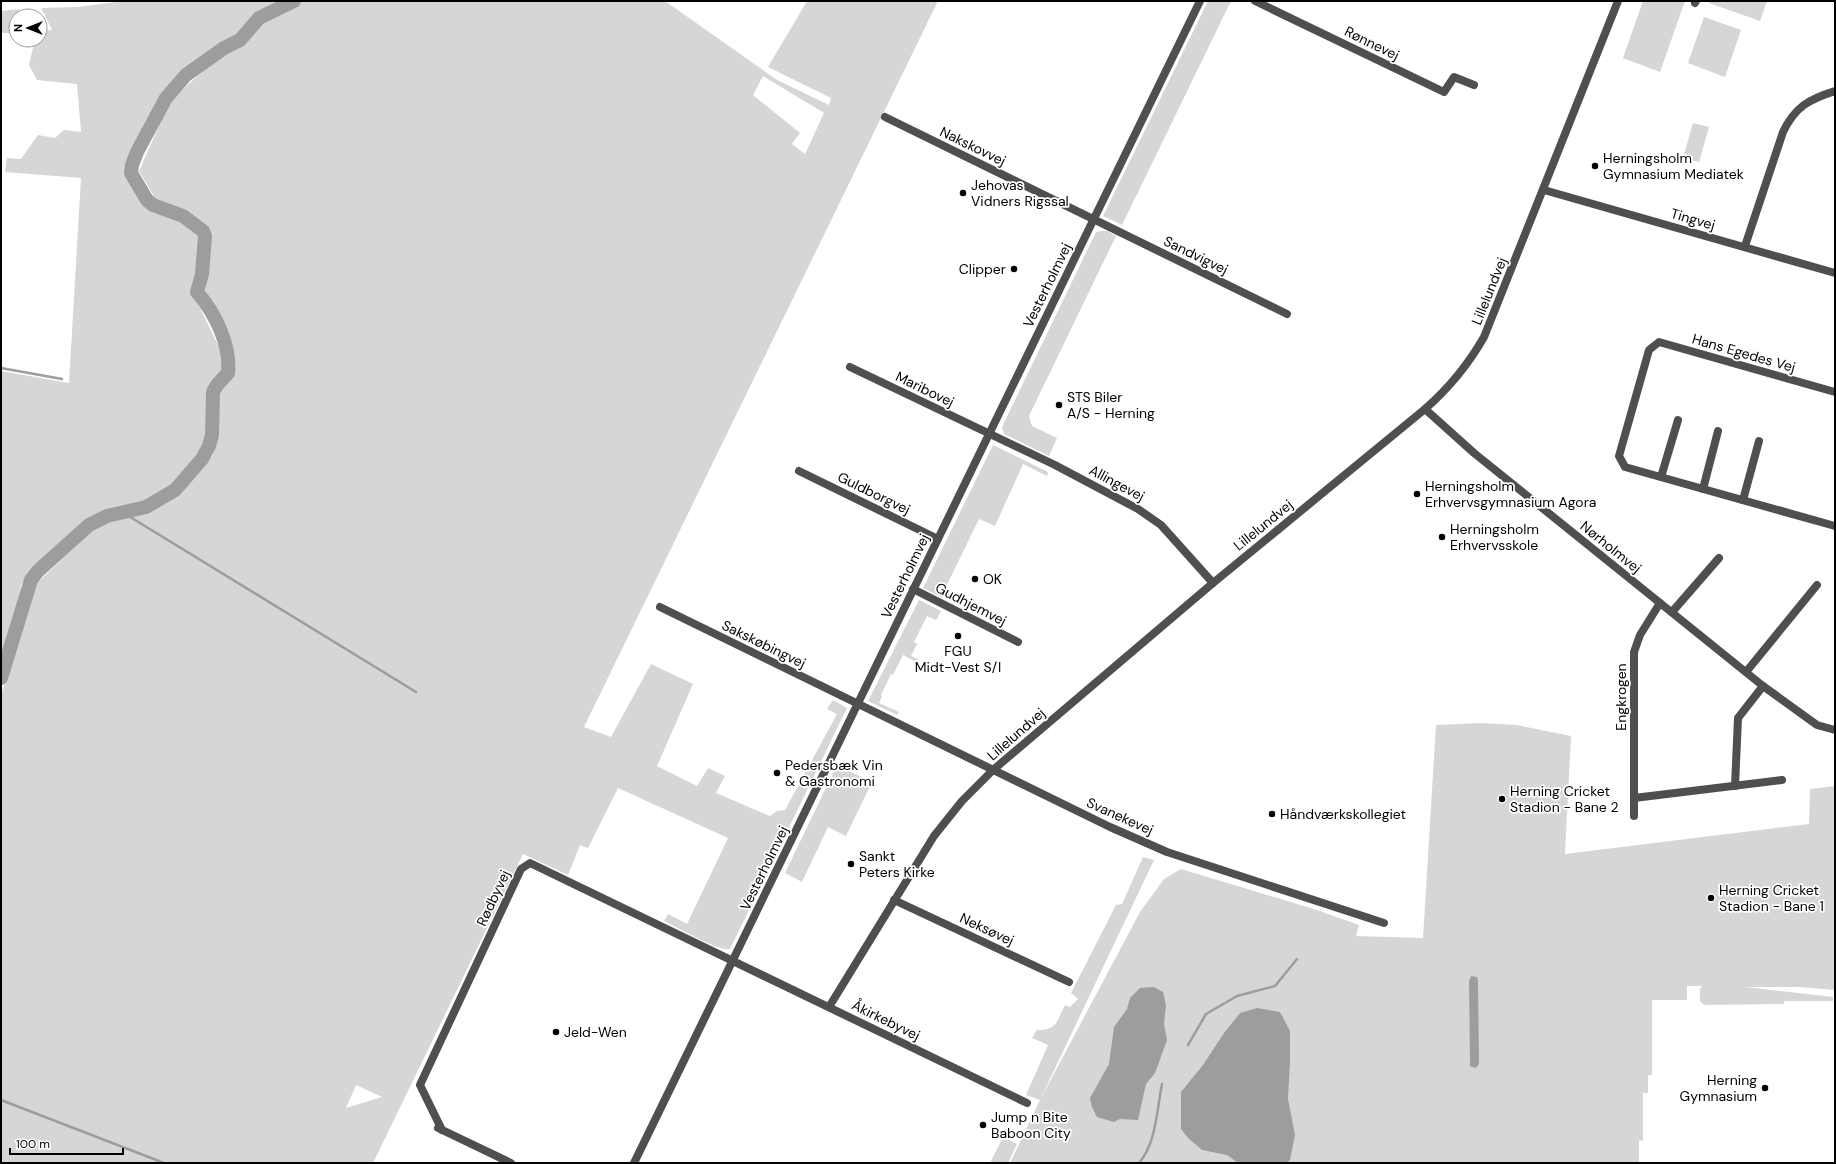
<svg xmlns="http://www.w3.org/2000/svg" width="1836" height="1164" viewBox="0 0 1836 1164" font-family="'DM Sans',sans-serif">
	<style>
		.green { fill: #d6d6d6; fill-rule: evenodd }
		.water { fill: #9d9d9d }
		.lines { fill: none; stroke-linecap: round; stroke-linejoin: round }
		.stream { stroke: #9d9d9d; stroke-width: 2.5 }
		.river { stroke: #9d9d9d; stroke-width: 14 }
		.minor { stroke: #4f4f4f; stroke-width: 8 }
		.poi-dot { fill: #000; stroke: #fff; stroke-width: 1.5 }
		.labels { text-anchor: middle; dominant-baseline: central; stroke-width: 3.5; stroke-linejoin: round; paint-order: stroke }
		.street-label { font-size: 14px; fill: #000; stroke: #fff }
		.poi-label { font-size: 14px; fill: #000; stroke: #fff; text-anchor: start }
	</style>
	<rect width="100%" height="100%" fill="#fff"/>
	<!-- green -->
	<g class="green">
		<path d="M124,1h160l-26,13 -20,23 -53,34 -23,27 -34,62v16l19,30 33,13 20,15v38l-7,21 33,69 -2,10 -15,16 -1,46 -9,25 -25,26 -29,17 -40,11 -15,9 -63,52 -6,12 -3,16 -17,58v-289l68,12 12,-205 -76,-6 2,-14 14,1 17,-24 17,3 9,-8 17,2 -4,-48 -40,-4 -8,-15 6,-25h5v-9l12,-1 -11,-22 36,-1z"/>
		<path d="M302,1h363l112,79 52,25 2,-7 -63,-31 39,-66h131l-354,726 27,10 40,-73 42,20 -36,82 40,20 11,-18 17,8 -9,17 54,23 7,-5 8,-1 52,-96 -10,-5 6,-9 14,8 -117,241c-11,3 -53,-22 -66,-28l4,-7 19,10 41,-86 -110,-50 -30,60 -8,-3 -12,30 -45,-21 -150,309h-372v-468l36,-112 57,-54 18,-9 33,-8 33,-17 35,-40 6,-63 15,-18 -29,-83 3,-63 -53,-30 -16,-27 31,-70 56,-51 37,-30zM763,76l61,37 -19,41 -13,-10 8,-11 -47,-38zM356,1085l26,12 -36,11z"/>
		<path d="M1208,1h23l-109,224 -19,-9z"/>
		<path d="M1643,1h42l-25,71 -37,-14z"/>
		<path d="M1709,1h58l-7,20 -51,-18z"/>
		<path d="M19,9v7h-3v17h-15v-22z"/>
		<path d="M1704,17l37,13 -16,47 -37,-14z"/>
		<path d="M1693,123l16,4 -10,35 -16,-4z"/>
		<path d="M1101,231h6l9,5 -87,180 3,10 25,12 -8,18 -45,-22 -2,-7 94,-195z"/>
		<path d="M993,445l55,27 -1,4 -24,-12 -28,62 -16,-7 -38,78 -18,-9z"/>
		<path d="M919,600l22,11 -5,9 -9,-4 -13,26 3,2 -6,12 7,3 -2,3 -13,-7 -10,20 -2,-1 -10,21 1,1 -3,7 20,9 -2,3 -29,-14z"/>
		<path d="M1481,723l36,2 54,11 -6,118 244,-30 1,-35 25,-3v204l-37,-3h-53l88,10v4h-49v3l-80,1 -4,-4v-12l2,-3h-15v14h-35v75h-4v18h-5v48l-4,-1v23h-629l30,-63 -14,-5 22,-50 -16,-7 5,-8c20,1 20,-10 28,-25l5,2 8,-8 -7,-6 45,-88 6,-1 21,-47 11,3 -114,240 100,-188 24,-33 17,-10 136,41 42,15 -3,11 67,2 13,-213z"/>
		<path d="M837,765l35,17 -26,54 -18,-9 -26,55 -17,-9z"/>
		<path d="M1003,1137l14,7 -9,19h-18z"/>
	</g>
	<!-- water -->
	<g class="water">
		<path d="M1471,976l6,1 1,3 1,82 -1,4 -3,2 -5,-2v-4l-1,-81z"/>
		<path d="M1154,987l9,5 3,13 -2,19 3,16 -12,33 -9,11 -8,36 -18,-1 -6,3 -17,-5 -5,-10 -2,-9 19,-34 5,-37 13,-18 3,-11 10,-10z"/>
		<path d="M1257,1008l23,4 10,19v30l-2,38 7,36 -5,25 -4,3h-48l-11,-8 -25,-5 -14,-12 -7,-9v-37l22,-27 21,-32 16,-20z"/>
	</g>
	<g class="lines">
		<!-- stream -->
		<g class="stream">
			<path d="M1,368l61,11"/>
			<path d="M122,512l294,180"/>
			<path d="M1188,1045l18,-31 31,-18 38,-10 22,-27"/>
			<path d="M1,1100l163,63"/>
			<path d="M1139,1163c17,-19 18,-54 23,-79"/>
		</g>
		<!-- river -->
		<path class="river" d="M1,678l30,-98 7,-9 51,-46 18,-9 39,-9 29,-17 27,-31 7,-13 3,-11 1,-43 4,-7 11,-12c3,-28 -13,-60 -31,-81l5,-18 3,-38 -2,-5 -20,-15 -30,-11 -6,-5 -16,-27 1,-8 5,-13 29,-54 20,-23 38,-27 16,-8 19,-22 35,-17"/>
		<!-- minor -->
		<g class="minor">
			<path d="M1255,1l189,91 10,-15 20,8"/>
			<path d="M1695,3l1,-2"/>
			<path d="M885,117l402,197"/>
			<path d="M1544,190l291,83"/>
			<path d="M1745,246l38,-114c12,-25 26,-33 52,-41"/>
			<path d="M850,367l205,98 83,44 23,16 52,58"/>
			<path d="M1835,392l-176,-50 -10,8 -30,106 6,11 210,59"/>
			<path d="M1425,409l49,44 289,233 54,39 18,5"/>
			<path d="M799,471l139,68"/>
			<path d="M1661,477l17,-57"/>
			<path d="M1703,489l15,-58"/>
			<path d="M1743,500l16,-59"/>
			<path d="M913,589l105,53"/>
			<path d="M660,607l450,220 57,25 217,71"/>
			<path d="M1672,612l47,-54"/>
			<path d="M1746,672l71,-87"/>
			<path d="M1735,786l3,-68 25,-32"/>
			<path d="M1634,798l148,-18"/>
			<path d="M1634,816v-164l6,-17 20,-32"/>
			<path d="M894,900l175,82"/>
			<path d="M829,1007l105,-171 28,-35 31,-31 220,-187 212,-174c24,-21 43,-44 59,-72l134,-336"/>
			<path d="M438,1128l73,35"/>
			<path d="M442,1130l-22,-45 101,-216 9,-6 497,240"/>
			<path d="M634,1163l566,-1162"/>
		</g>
	</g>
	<!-- markers -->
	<g class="poi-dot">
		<circle cx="1595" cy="166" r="4"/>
		<circle cx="963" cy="193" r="4"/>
		<circle cx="1014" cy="269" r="4"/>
		<circle cx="1059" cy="405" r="4"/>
		<circle cx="1417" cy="494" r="4"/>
		<circle cx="1442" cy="537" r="4"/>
		<circle cx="975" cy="579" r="4"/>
		<circle cx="958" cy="636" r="4"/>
		<circle cx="777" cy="773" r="4"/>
		<circle cx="1502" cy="799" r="4"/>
		<circle cx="1272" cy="814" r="4"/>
		<circle cx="851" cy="864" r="4"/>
		<circle cx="1711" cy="898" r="4"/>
		<circle cx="556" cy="1032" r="4"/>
		<circle cx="1765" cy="1088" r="4"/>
		<circle cx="983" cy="1125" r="4"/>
	</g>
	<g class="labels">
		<!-- street labels -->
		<g class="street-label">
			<text transform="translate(1372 43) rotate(26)">Rønnevej</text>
			<text transform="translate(973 146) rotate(26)">Nakskovvej</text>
			<text transform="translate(1693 219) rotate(16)">Tingvej</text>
			<text transform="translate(1196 255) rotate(26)">Sandvigvej</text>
			<text transform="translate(1047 285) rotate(-64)">Vesterholmvej</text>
			<text transform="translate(1489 291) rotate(-68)">Lillelundvej</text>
			<text transform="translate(1744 353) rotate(16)">Hans Egedes Vej</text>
			<text transform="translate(925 389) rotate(26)">Maribovej</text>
			<text transform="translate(1117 483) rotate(28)">Allingevej</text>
			<text transform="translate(874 493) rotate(26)">Guldborgvej</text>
			<text transform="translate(1263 525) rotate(-39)">Lillelundvej</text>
			<text transform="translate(1611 547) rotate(39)">Nørholmvej</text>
			<text transform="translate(905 576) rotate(-64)">Vesterholmvej</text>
			<text transform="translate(971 604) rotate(27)">Gudhjemvej</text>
			<text transform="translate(764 644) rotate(26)">Sakskøbingvej</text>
			<text transform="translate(1621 697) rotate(-90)">Engkrogen</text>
			<text transform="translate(1016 734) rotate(-41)">Lillelundvej</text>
			<text transform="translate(1120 816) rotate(24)">Svanekevej</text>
			<text transform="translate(764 868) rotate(-64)">Vesterholmvej</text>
			<text transform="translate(493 898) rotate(-65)">Rødbyvej</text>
			<text transform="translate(987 929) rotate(25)">Neksøvej</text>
			<text transform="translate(886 1020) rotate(26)">Åkirkebyvej</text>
		</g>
		<!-- poi labels -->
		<g class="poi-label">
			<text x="1603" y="158">Herningsholm<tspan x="1603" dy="16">Gymnasium Mediatek</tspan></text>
			<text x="971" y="185">Jehovas<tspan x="971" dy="16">Vidners Rigssal</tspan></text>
			<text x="1006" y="269" text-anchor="end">Clipper</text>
			<text x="1067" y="397">STS Biler<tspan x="1067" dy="16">A/S - Herning</tspan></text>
			<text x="1425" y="486">Herningsholm<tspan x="1425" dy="16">Erhvervsgymnasium Agora</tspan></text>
			<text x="1450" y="529">Herningsholm<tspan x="1450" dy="16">Erhvervsskole</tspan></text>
			<text x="983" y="579">OK</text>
			<text x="958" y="651" text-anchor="middle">FGU<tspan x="958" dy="16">Midt-Vest S/I</tspan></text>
			<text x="785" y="765">Pedersbæk Vin<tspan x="785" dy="16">&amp; Gastronomi</tspan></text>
			<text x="1510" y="791">Herning Cricket<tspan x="1510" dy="16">Stadion - Bane 2</tspan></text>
			<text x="1280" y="814">Håndværkskollegiet</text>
			<text x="859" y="856">Sankt<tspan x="859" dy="16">Peters Kirke</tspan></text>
			<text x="1719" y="890">Herning Cricket<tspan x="1719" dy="16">Stadion - Bane 1</tspan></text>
			<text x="564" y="1032">Jeld-Wen</text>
			<text x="1757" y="1080" text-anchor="end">Herning<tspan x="1757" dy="16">Gymnasium</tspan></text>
			<text x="991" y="1117">Jump n Bite<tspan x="991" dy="16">Baboon City</tspan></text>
		</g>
	</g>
	<!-- border -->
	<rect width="1836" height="1164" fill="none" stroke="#000000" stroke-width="4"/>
	<!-- north arrow -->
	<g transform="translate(28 28) rotate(270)"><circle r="19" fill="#ffffff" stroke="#999999"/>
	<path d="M0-3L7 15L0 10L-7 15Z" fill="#000000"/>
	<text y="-6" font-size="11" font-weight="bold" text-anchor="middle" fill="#000000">N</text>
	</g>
	<!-- scale -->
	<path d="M10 1148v6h113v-6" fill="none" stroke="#000000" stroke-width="2"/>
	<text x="16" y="1148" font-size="12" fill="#000000" stroke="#ffffff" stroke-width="3" paint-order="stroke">100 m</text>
</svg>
